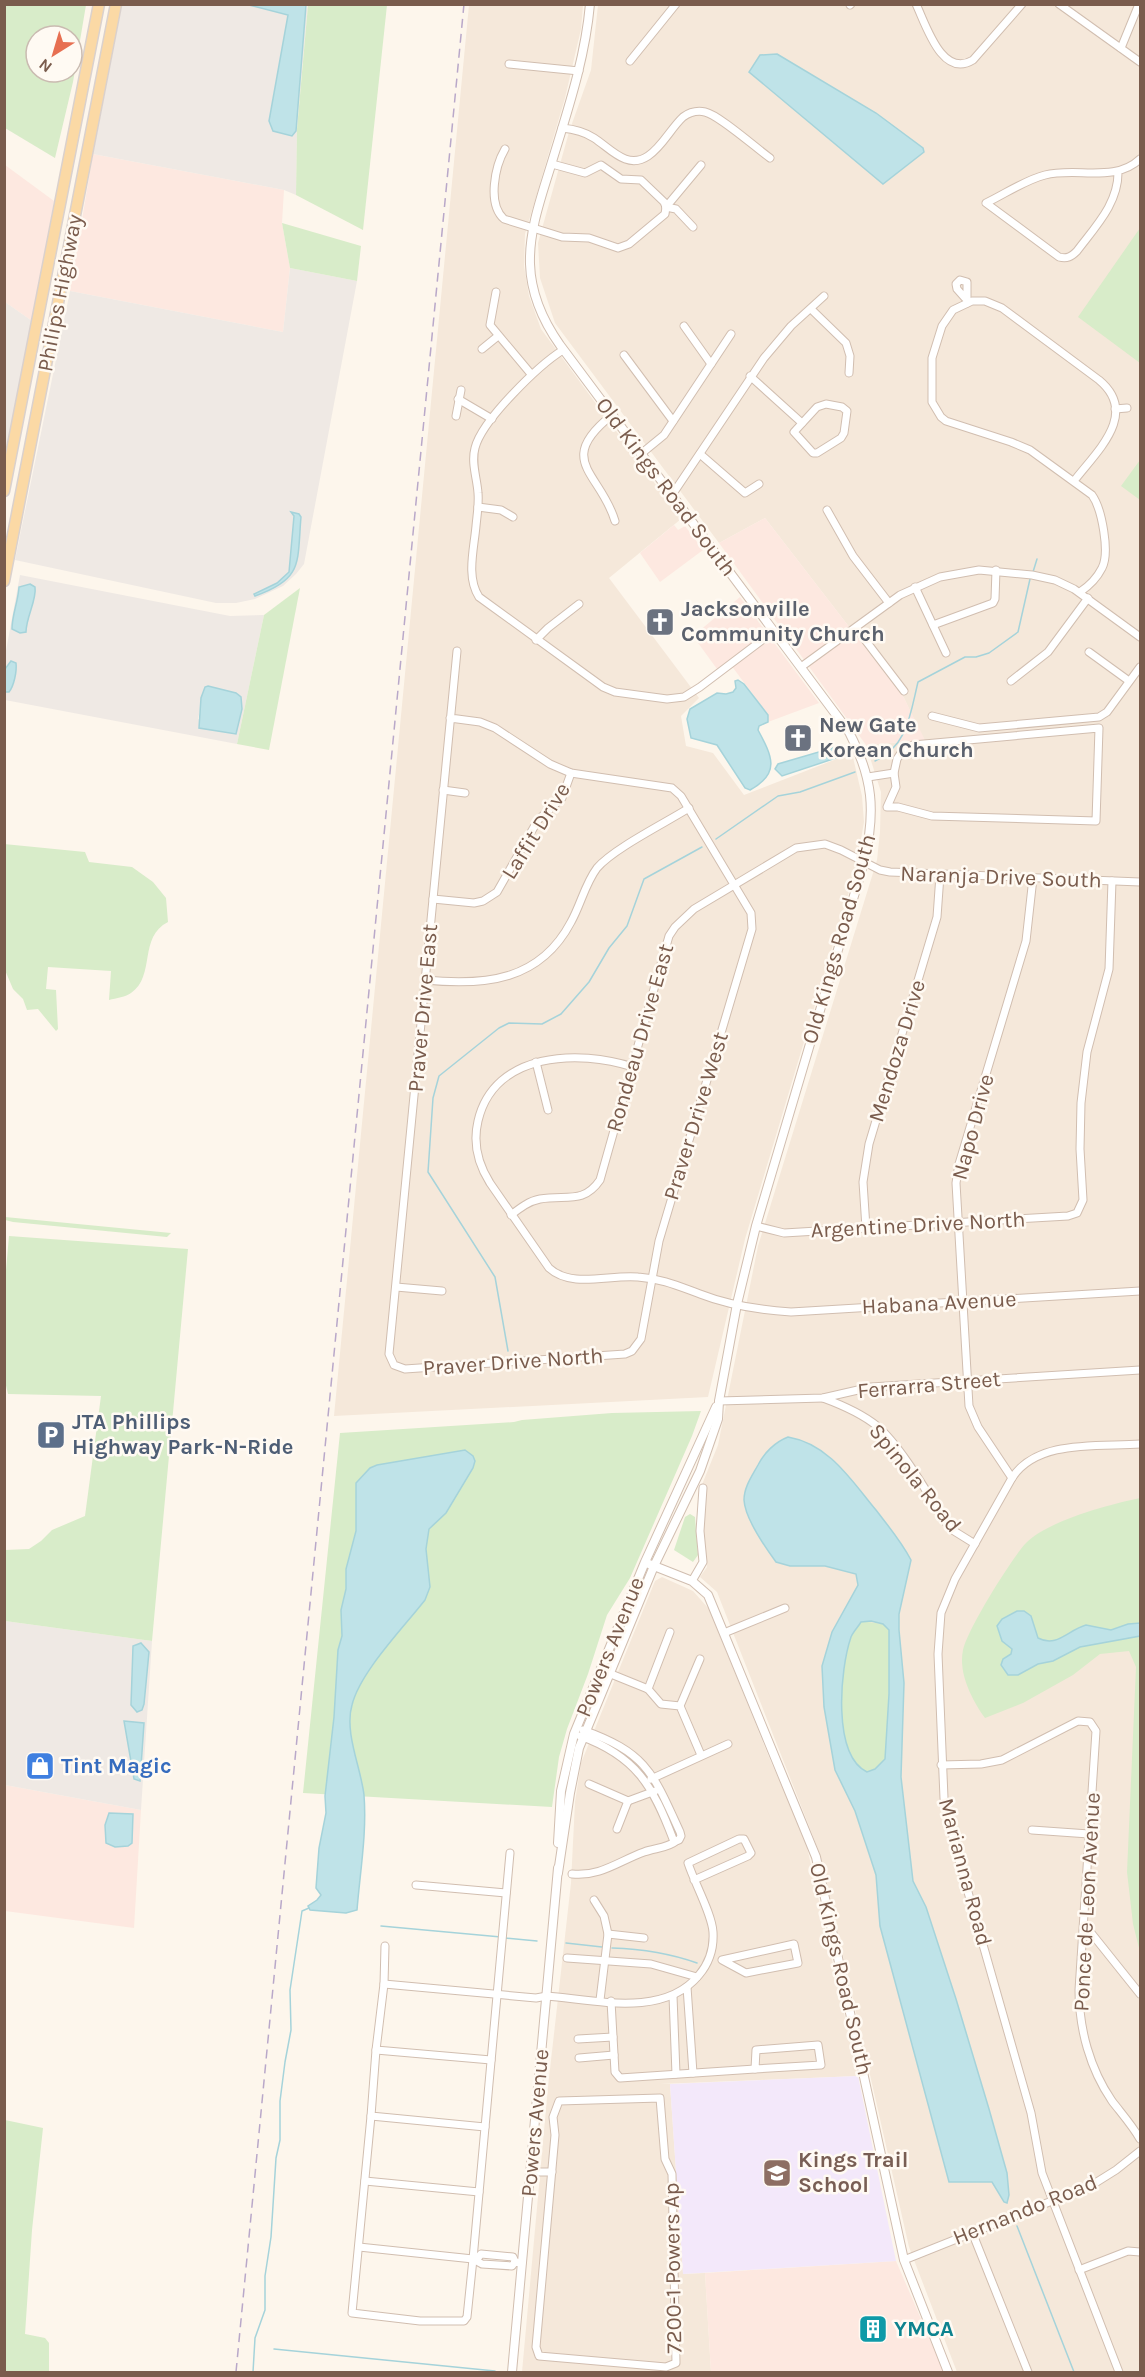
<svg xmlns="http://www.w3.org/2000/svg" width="1145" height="2377" viewBox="0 0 1145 2377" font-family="Karla,sans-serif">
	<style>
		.residential { fill: #f5e8da }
		.commercial { fill: #fde8e0 }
		.industrial { fill: #efe9e4; fill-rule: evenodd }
		.education { fill: #f3e8fa }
		.green { fill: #d8ecc9; fill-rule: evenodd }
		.water { fill: #bfe3e8; stroke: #a5d3da; stroke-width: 1.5; fill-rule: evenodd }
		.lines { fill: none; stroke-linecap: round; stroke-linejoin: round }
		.stream { stroke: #a5d3da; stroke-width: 1.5 }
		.minor-casing { stroke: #d1beb0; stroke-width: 9 }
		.tertiary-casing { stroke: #d1beb0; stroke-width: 10 }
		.primary-casing { stroke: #dad1cd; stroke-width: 13 }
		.minor { stroke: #fff; stroke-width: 7 }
		.tertiary { stroke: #fff; stroke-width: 8 }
		.primary { stroke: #fbd9a5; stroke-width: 10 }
		.rail { stroke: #b9a8c9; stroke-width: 1.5; stroke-dasharray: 9 6; stroke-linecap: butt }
		.labels { text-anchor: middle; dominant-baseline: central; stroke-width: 5; stroke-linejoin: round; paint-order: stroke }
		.street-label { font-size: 22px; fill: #7a5c4d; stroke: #fffaf3 }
		.worship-label { font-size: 22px; font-weight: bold; fill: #5b616d; stroke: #fffaf3; text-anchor: start }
		.service-label { font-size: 22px; font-weight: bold; fill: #4e5e75; stroke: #fffaf3; text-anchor: start }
		.shop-label { font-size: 22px; font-weight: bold; fill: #366cbe; stroke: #fffaf3; text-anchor: start }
		.education-label { font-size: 22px; font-weight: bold; fill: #785e54; stroke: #fffaf3; text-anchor: start }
		.culture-label { font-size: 22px; font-weight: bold; fill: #0d838f; stroke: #fffaf3; text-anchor: start }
	</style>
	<rect width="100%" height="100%" fill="#fdf6ec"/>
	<!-- residential -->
	<g class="residential">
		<path d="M469,5h114l-2,24 -16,69 -40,136 -1,32 5,30 12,33 140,190 -72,59 90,120 -18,18 5,30 27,7 31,42 108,-42 10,43 2,26 -8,46 -111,371 -37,158 -374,19z"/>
		<path d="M598,5h542v2367h-183l-48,-125 -89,-393 -103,-262 -17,-15 7,-10 -8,-75 19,-47 40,-199 119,-386 3,-28 1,-40 -15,-47 58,-5 -20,-42 -139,-180 -46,25 -164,-220 -15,-45 -2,-35 31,-111 22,-62z"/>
		<path d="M662,1577l31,14 16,18 62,153 34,76 53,238 -198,8h10l13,190 22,-1 6,99h-189l26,-285 23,-204 4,-81 6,-39 74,-182z"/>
	</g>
	<!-- commercial -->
	<g class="commercial">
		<path d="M93,154l191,36 -2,33 8,45 -7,64 -213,-41z"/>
		<path d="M5,165l49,36 -22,120 -27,-19z"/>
		<path d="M765,518l139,180 21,42 -59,5 -147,-202z"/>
		<path d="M674,525l4,5 7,-4 18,24 -43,32 -20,-29z"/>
		<path d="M740,597l79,106 -51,19v-7l-40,-54 -11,8 -24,-33z"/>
		<path d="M5,1785l136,25 -7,118 -129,-17z"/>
		<path d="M896,2261l48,111h-233l-6,-99z"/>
	</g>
	<!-- industrial -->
	<g class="industrial">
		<path d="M122,5h127l39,10 -18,99 38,-109 -11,124 -1,66 -12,-5 -191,-36z"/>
		<path d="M290,268l67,13 -53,283 -8,10 -13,12 -28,13 -19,4h-20l-201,-43 55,-269 213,41z"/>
		<path d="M5,302l27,19 -24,129 -3,5z"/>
		<path d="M20,575l210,41 34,-1 -27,129 -232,-44v-8h4l4,-7 3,-19 -11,3v-13zM30,584l5,3 -10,45 -13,-8 7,-26 -1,-6zM205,687l37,15 -7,32 -37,-15z"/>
		<path d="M5,1621l147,20 -11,169 -136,-25z"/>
	</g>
	<!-- education -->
	<path class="education" d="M858,2076l38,185 -213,13 -13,-190z"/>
	<!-- green -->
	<g class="green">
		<path d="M5,4l81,1 -13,77 -18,76 -50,-30zM36,36h36v36h-36z"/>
		<path d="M308,5h79l-24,225 -67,-35 1,-66z"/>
		<path d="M282,223l79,23 -4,35 -67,-13z"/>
		<path d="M1140,228v135l-62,-46z"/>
		<path d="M1140,460v40l-19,-14z"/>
		<path d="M300,588l-31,162 -32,-6 27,-129z"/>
		<path d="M4,844l81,8 4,10 43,5 21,15 13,16 2,24c-30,15 -12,54 -37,71 -5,4 -15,5 -22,7l2,-29 -63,-4 -2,22 10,1 2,39 -2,2 -18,-22 -11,1 -4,-11 -10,-10 -8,-19z"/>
		<path d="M5,1217l166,16 -4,4 -154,-15 -8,-2z"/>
		<path d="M9,1236l179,13 -36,392 -147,-20v-71l24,-1 12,-8 11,-11 33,-14 16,-120 -93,-2 -4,-17v-106l2,-1z"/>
		<path d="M701,1411l-9,25 -62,142 -23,37 -19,59 -21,55 -8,28 -7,50 -249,-14 37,-360 174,-11 8,-2 90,-7z"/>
		<path d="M1140,1498v454l-7,-28 -6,-52 9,-205 -7,-16 -29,3 -27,21 -50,28 -38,15c-13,-18 -27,-45 -22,-68 4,-20 48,-91 63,-107 21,-22 85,-39 114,-45z"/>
		<path d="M690,1514l5,3 3,38 -5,7 -19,-12 11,-33z"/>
		<path d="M861,1621l22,3 6,6v64l-4,65 -10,10 -8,4c-35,-18 -28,-104 -16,-136 2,-5 7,-11 10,-16z"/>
		<path d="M5,2120l38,8 -11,102 -7,104 20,4 4,5v29h-44z"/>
	</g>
	<!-- water -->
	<g class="water">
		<path d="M249,5h57l-10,126 -4,5 -19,-5 -4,-10 19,-106z"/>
		<path d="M777,54l99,59 47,35 1,4 -41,32 -134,-112 11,-17z"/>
		<path d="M291,512l8,2 2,3c-4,45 3,62 -46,79l-1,-2 23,-11 12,-11 5,-56z"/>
		<path d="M30,584l5,3c2,13 -9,30 -9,45l-6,1 -8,-4c0,-14 6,-27 7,-42z"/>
		<path d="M11,661l5,2c1,8 -2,23 -7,29h-4v-23z"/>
		<path d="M738,680l6,4 24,31v7l-9,4 -1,4c14,26 23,43 -8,60l-5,-2 -28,-43 -26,-7 -4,-19 3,-10 27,-16 9,1 7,-2 3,-4 -1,-7z"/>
		<path d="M208,686l28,7 5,4 1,12 -6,25 -37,-6 2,-30 4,-11z"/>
		<path d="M839,746l4,5 -1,5 -60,20 -7,-7 3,-5z"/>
		<path d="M788,1437c41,7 63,43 88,73 13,17 25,31 35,50l-12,54v16l5,53 -3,94 12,104 13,26 30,92 33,110 18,64 2,22 -2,8 -3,-1 -12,-20h-43l-69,-256 -4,-51 -21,-64 -20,-41 -11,-63 -2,-41 10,-34 26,-47 -2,-11 -31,-8h-35l-14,-4c-11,-15 -31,-43 -32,-62 0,-13 8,-24 14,-35 6,-12 17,-23 30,-28zM871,1621l12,3 6,6v64l-4,65 -10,10 -8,3c-35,-17 -27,-103 -16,-135 2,-5 7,-10 10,-15z"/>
		<path d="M465,1450l8,6 2,5 -2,7 -27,45 -17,16 -3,20 4,38 -5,13c-21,27 -65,72 -73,105 -8,27 9,63 12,90 3,38 -4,77 -7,115l-11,3 -36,-3 -2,-4 9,-6 4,-5 -5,-7 3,-40 7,-35 -1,-17 9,-79 4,-67 4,-14 -1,-26 5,-21v-20l10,-38v-48l14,-15 7,-3z"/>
		<path d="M1017,1611h7l7,5 7,22c19,10 30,-8 48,-13l25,5 17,-6 12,-1v13l-60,11 -27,14 -15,3 -20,11h-10l-7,-10 2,-6 8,-5 1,-5 -10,-8 -5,-15 5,-7z"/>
		<path d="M141,1643l8,9 -5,52 -2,6 -5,2 -6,-7 2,-59z"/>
		<path d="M124,1721l20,2 -4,58 -6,-2z"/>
		<path d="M109,1813l24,1 -1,29 -4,3 -13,1 -9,-4 -1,-18z"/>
	</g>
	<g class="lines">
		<!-- stream -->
		<g class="stream">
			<path d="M1033,572l4,-13"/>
			<path d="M875,761c33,-16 35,-46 43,-79l47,-25h11l13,-4 29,-21 12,-53"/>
			<path d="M716,839l62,-43 22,-4 55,-20"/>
			<path d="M508,1351l-13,-74 -67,-105 5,-74 6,-22 60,-48 10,-5 33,1 19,-10 28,-32 20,-34 18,-22 17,-47 58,-32"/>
			<path d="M381,1926l120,11"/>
			<path d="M505,1938l32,3"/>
			<path d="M566,1943l36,4"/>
			<path d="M612,1948c30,1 57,5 85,15"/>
			<path d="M1017,2226l57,146"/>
			<path d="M274,2349l221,22"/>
			<path d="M253,2372l2,-34 10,-28v-34l6,-39 5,-79 4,-18v-39l5,-39 6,-32 -1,-40 12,-79 7,-3"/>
		</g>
		<!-- minor casing -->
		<g class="minor-casing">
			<g id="minor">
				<path d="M916,4c10,21 26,75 57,56l49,-56"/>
				<path d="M1059,4l81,58"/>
				<path d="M850,5l1,-1"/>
				<path d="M1121,48l18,-44"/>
				<path d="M630,61l46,-57"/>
				<path d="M509,64l70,7"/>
				<path d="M562,128c11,1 23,4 32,10 17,11 33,32 54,18 14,-9 23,-28 35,-39 7,-5 13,-7 22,-5 14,3 51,36 65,46"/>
				<path d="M505,149c-10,17 -18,55 -1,70l58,18 27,1 29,10 11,-4 36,-30 1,-7 35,-42"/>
				<path d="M552,164l33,9 16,-8 20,14 20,1 23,22 2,5"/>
				<path d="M1118,171c1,32 -23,56 -41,80 -6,6 -10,8 -18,6l-73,-54c19,-9 39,-23 59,-28 31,-8 70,8 95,-16"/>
				<path d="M666,207l10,2 17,18"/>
				<path d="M496,292l-6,33 41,49"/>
				<path d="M965,298l-8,-9 -1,-5 4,-4 7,2v21"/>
				<path d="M811,309l35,34 4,13 -1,17"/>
				<path d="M684,326l27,38"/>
				<path d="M482,349l16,-13"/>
				<path d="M563,350c-24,15 -81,70 -88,98 -4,15 2,30 3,45 1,11 -1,22 -2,33 -2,23 -10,51 3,71l124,90 12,5 52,7 17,-2 16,-10 74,-56"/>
				<path d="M624,355l49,66"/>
				<path d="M750,376l52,47"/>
				<path d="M458,399l34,20"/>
				<path d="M826,404l16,3 5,4 -3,22 -3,5 -24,15h-4l-19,-21 23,-25z"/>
				<path d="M1115,409l12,-1"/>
				<path d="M612,415c-58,46 -11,58 3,106"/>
				<path d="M456,416l5,-26"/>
				<path d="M642,453l22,-18 67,-101"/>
				<path d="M700,454l45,39 14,-9"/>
				<path d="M1074,481c22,-29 66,-67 25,-101l-97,-72 -17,-7h-13l-19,9 -11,16 -10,32v44l9,15 5,4 65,21 19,8 62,45c10,14 18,58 10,73 -5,10 -13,18 -22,24"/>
				<path d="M672,495l92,-137 27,-32 33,-30"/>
				<path d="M478,507l23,3 12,7"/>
				<path d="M827,510l26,46 36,47"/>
				<path d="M915,587l31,66"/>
				<path d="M933,625l60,-22 2,-4 1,-29"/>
				<path d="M856,628l48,63"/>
				<path d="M536,640l12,-12 31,-24"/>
				<path d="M1089,652l40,29"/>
				<path d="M801,667l99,-72 40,-18 39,-7 53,5 23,5 19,9 66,48"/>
				<path d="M1011,681l37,-29 40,-54"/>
				<path d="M932,716l47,12 120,-11 8,-5 33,-45"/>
				<path d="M450,718l30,4 15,6 55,36 21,9 101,15 9,8 70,117 1,16 -93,312 -18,98 -9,12 -7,3 -220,15 -11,-4 -5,-11 68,-703"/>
				<path d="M1099,728l-3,93 -164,-5 -34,-9h-11l9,-20 -2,-14 3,-14 4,-6 12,-8z"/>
				<path d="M868,777l26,-4"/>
				<path d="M443,790l22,3"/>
				<path d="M433,899l41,4 9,-2 14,-9 41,-72 24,-22 9,-25"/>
				<path d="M425,980c60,6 115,1 146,-58 10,-18 14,-38 26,-54 16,-19 68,-45 92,-60"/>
				<path d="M536,1062l12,48"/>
				<path d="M633,1067c-54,-18 -139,-15 -155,54 -5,21 0,43 12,62l59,85c23,21 61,6 89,9 25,2 40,9 62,17 28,11 61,16 91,18l349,-21"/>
				<path d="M511,1215c9,-7 18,-14 29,-16 25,-5 43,6 60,-19l69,-244 6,-9 19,-18 102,-61 29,-4 16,6 39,20 10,2 250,10"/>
				<path d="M756,1226l28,7 284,-17 9,-3 6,-13 -3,-51 1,-46 6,-51 22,-83 3,-88"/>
				<path d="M866,1228l-3,-46 6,-38 68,-227 3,-42"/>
				<path d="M396,1287l46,4"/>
				<path d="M823,1398c19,7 38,15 54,28 24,20 52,70 70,98l7,7 21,13"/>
				<path d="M719,1401l104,-3 48,-11 269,-17"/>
				<path d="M1012,1478l-34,-51 -9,-21 -13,-223 3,-19 67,-223 7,-63"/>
				<path d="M692,1581l11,-19 -3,-31 3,-43"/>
				<path d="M724,1633l61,-25"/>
				<path d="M606,1672l42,17 13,15 19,2 21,49"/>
				<path d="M648,1689l22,-57"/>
				<path d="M680,1706l20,-47"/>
				<path d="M580,1736c56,20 73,50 93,103l3,2 3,-1 2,-4 -1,-4c-27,-59 -33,-79 -97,-102"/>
				<path d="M941,1765l40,-1 21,-4 76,-39 12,1 6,9 -17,259c0,39 11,79 33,111 10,13 20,24 28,38"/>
				<path d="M651,1779l77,-35"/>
				<path d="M589,1784l39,17"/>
				<path d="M628,1801l27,-10"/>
				<path d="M617,1829l11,-28"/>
				<path d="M1032,1830l57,4"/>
				<path d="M572,1874c28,3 47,-13 72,-22 11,-4 24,-4 32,-11"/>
				<path d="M416,1885l90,8"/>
				<path d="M594,1900l10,16 4,18 -8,66"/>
				<path d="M1084,1924l56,70"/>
				<path d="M608,1934l36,4"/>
				<path d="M794,1944l4,19 -52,10 -24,-13z"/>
				<path d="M385,1946l-1,38 -8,66 115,10"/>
				<path d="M567,1958l84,6 46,13"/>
				<path d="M384,1984l152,14 11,-2c48,4 117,22 152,-21 11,-13 15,-26 14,-43 -1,-18 -19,-50 -25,-69l51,-24h5l7,14 -3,3 -54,24"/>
				<path d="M687,1987l6,86"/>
				<path d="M673,1996l3,78"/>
				<path d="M611,2001l4,71 5,6 135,-9"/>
				<path d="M578,2039l35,-2"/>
				<path d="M818,2045l3,20 -66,4 1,-19z"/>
				<path d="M376,2050l-5,66 114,11"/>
				<path d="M579,2058l35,-3"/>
				<path d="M660,2098l5,61 7,15 4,189 -10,4 -127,-11 -3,-9 19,-212 -2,-18 6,-16z"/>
				<path d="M371,2116l-19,197 68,8h44l3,-4 6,-58 37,-406"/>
				<path d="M531,2172h21"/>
				<path d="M365,2181l114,11"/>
				<path d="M972,2232l56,140"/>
				<path d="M359,2247l114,12 9,5 30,2 3,-4 7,1"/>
				<path d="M477,2259l4,-5 32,3 2,5"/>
				<path d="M904,2260l188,-75 24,-15 24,-19"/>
				<path d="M1079,2270l49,-19 12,1"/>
				<path d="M1119,2372l-77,-199 -11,-60 -75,-263 -12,-52 -6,-144 3,-41 14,-34 57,-101c25,-39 87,-31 128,-34"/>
			</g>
		</g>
		<!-- tertiary casing -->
		<g class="tertiary-casing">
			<g id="tertiary">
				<path d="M649,1564l43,17 16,14 108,262 88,403 44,112"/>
				<path d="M558,1843l3,-52 13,-57 71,-172 71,-155"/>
				<path d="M558,1873l12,-80 9,-45 75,-182 46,-95 18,-52 1,-18 18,-97 19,-78 108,-364c12,-51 9,-84 -15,-130l-289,-387c-17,-24 -29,-51 -30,-81 -1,-34 11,-66 21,-99 16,-53 34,-105 39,-161"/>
				<path d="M512,2372l46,-504"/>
			</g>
		</g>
		<!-- primary casing -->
		<g class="primary-casing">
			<g id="primary">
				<path d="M4,491l95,-487"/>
				<path d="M4,581l112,-577"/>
			</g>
		</g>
		<!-- minor -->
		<use href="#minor" class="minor"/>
		<!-- tertiary -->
		<use href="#tertiary" class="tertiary"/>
		<!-- primary -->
		<use href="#primary" class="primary"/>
		<!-- rail -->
		<path class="rail" d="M236,2372l228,-2368"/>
	</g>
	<!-- icons -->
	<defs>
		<g id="church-square" transform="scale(1.5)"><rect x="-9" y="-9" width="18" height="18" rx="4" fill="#6b7280" stroke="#fffaf3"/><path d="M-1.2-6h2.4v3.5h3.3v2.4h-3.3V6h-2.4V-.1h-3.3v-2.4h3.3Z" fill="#fff"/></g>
		<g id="parking-square" transform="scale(1.5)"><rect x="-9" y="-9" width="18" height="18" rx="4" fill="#5c6f8a" stroke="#fffaf3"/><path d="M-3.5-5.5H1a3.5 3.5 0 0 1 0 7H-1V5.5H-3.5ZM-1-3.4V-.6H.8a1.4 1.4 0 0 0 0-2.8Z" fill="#fff"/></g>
		<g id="shop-square" transform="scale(1.5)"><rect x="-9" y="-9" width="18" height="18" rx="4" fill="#3f7fe0" stroke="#fffaf3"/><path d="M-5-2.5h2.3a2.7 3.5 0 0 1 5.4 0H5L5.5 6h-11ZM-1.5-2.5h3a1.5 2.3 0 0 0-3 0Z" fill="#fff"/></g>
		<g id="school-square" transform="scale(1.5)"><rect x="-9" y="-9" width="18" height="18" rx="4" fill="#8d6e63" stroke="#fffaf3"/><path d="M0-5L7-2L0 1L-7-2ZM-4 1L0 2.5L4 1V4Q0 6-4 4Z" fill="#fff"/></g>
		<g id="building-square" transform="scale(1.5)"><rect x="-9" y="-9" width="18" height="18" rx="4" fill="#0f9aa8" stroke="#fffaf3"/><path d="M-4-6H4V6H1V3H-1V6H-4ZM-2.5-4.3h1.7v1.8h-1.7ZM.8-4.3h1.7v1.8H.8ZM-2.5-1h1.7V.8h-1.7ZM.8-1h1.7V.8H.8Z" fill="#fff"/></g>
	</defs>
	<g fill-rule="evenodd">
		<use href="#church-square" x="660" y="622"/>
		<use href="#church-square" x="798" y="738"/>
		<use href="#parking-square" x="51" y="1435"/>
		<use href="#shop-square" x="40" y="1766"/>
		<use href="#school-square" x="777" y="2173"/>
		<use href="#building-square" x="873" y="2329"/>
	</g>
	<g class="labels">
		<!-- street labels -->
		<g class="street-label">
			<text transform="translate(60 293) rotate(-79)">Philips Highway</text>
			<text transform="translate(666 487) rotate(53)">Old Kings Road South</text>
			<text transform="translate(536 831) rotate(-58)">Laffit Drive</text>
			<text transform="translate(1001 877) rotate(2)">Naranja Drive South</text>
			<text transform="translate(839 939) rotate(-74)">Old Kings Road South</text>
			<text transform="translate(423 1008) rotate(-85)">Praver Drive East</text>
			<text transform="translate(640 1038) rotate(-74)">Rondeau Drive East</text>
			<text transform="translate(897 1051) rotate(-73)">Mendoza Drive</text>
			<text transform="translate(696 1116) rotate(-73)">Praver Drive West</text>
			<text transform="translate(973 1127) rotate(-75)">Napo Drive</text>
			<text transform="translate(918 1225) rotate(-3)">Argentine Drive North</text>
			<text transform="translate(939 1303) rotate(-3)">Habana Avenue</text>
			<text transform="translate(513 1362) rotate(-4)">Praver Drive North</text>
			<text transform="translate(929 1385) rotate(-5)">Ferrarra Street</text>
			<text transform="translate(915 1478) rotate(51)">Spinola Road</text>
			<text transform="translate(610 1647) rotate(-68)">Powers Avenue</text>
			<text transform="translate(965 1872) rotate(75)">Marianna Road</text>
			<text transform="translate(1087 1902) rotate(-87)">Ponce de Leon Avenue</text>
			<text transform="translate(841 1969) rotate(77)">Old Kings Road South</text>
			<text transform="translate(535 2123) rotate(-85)">Powers Avenue</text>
			<text transform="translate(1025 2210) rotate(-22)">Hernando Road</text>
			<text transform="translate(673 2268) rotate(-91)">7200-1 Powers Ap</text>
		</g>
		<!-- worship labels -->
		<g class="worship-label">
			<text x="681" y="609">Jacksonville<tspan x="681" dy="25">Community Church</tspan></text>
			<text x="819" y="725">New Gate<tspan x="819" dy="25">Korean Church</tspan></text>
		</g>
		<!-- service labels -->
		<g class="service-label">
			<text x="72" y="1422">JTA Phillips<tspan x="72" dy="25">Highway Park-N-Ride</tspan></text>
		</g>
		<!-- shop labels -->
		<g class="shop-label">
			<text x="61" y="1766">Tint Magic</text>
		</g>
		<!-- education labels -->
		<g class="education-label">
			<text x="798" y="2160">Kings Trail<tspan x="798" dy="25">School</tspan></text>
		</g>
		<!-- culture labels -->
		<g class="culture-label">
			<text x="894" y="2329">YMCA</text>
		</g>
	</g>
	<!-- border -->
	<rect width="1145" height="2377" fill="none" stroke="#7a5c4d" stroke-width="12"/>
	<!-- north arrow -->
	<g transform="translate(54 54) rotate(217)"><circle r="28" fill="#fffaf3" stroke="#cabbb1" stroke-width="1.5"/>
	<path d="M0-4.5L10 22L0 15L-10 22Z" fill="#e76f51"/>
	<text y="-9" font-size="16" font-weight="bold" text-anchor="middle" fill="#7a5c4d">N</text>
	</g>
</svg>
